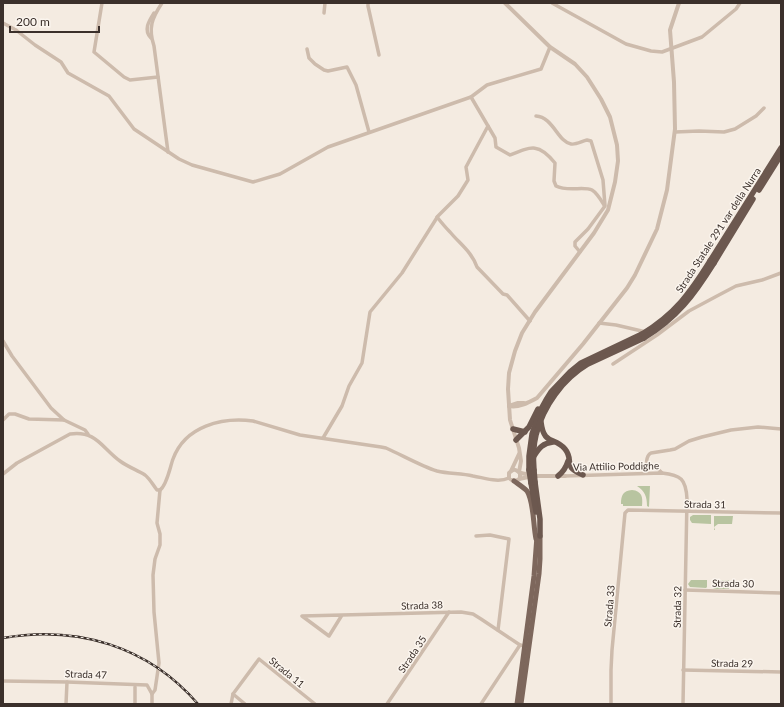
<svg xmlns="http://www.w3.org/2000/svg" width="784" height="707" viewBox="0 0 784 707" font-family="Lato,sans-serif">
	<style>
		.green { fill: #b8c4a0 }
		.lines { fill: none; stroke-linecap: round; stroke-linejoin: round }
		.minor { stroke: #cdbbac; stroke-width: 3.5 }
		.tertiary { stroke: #cdbbac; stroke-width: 4 }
		.primary { stroke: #7d675c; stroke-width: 5 }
		.trunk { stroke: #6c584f; stroke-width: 5.5 }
		.rail-casing { stroke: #3b302b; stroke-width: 2.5 }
		.rail { stroke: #fbf5ee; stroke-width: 1; stroke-dasharray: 3; stroke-linecap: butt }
		.trunk-bridge { stroke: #6c584f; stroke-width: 5.5 }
		.labels { text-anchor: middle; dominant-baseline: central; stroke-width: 3; stroke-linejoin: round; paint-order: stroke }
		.street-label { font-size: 10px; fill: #3b302b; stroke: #fbf5ee }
	</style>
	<rect width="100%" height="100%" fill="#f4ebe1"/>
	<!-- green -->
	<g class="green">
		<path d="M637,486h13l-1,21 -2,-1c0,-9 -2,-15 -10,-20z"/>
		<path d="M632,490c10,1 11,7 10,16h-19v-2h-2c0,-9 2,-13 11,-14z"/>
		<path d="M693,515h18v9l-19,-1 -2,-3v-3z"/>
		<path d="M714,516h19l-1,8h-14l-4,3 1,3h-1z"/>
		<path d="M691,580h16v7l-1,1 -16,-1 -2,-3z"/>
		<path d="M713,580h16v9h-14l-2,-1z"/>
	</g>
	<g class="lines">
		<!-- minor -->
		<g class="minor">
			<path d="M102,3l-8,49 30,25 6,3 28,-3"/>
			<path d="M162,3c-10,15 -14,25 -8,43l14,106"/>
			<path d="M368,3v3l11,49"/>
			<path d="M552,3l74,41 25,7 11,1 40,-15 34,-28 4,-6"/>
			<path d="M324,13l1,-10"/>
			<path d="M3,23l13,7 19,15 26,17 7,11 41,23 25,33 45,30 13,6 61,17 27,-8 48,-27 143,-50 16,-12 54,-16 9,-22"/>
			<path d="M151,38c-8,-8 -2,-17 3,-25"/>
			<path d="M307,49l2,9 6,6 9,6 4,1 19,-4 9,18 13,47"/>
			<path d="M536,116c17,1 22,26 35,28 5,1 11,-3 16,-4l4,1 12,39 2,26 -17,23 -13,13v4l5,6"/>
			<path d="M488,126l7,12 1,9 14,8c22,-9 29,-12 45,8l-1,18 2,5c11,6 28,0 36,4 5,3 9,10 12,15"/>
			<path d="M675,132l24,-1 25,1 11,-3 21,-13 8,-8"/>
			<path d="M437,217c4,5 8,10 13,15 9,11 22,20 27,35l26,27 4,1 23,26"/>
			<path d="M599,323l17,2 30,7"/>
			<path d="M3,341l9,15 39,52 13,12 21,10 3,4"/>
			<path d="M613,364l44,-29 32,-24 28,-15 19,-10 26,-6 19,-7"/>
			<path d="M3,420l6,-6h6l14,5 35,1"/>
			<path d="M323,438l19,-32 7,-20 13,-23 8,-51 32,-39 36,-57 20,-20 10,-16 -2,-13 22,-41 -17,-29"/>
			<path d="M662,473l-4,-4 -11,-3c-1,-5 0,-11 4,-13l19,-3 5,-1 14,-8 13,-4 29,-7 27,-3 23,2"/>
			<path d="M3,474l14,-11 53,-29c26,-4 32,14 50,27 8,6 17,9 25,14 5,4 8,10 12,15h3"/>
			<path d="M565,476l97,-3c19,2 24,6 25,26l-4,205"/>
			<path d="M160,490c7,-5 10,-23 13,-31 12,-33 49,-42 80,-38l47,14 81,12 5,1c16,7 35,18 51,23 12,3 24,2 36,5 12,2 25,7 36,2"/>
			<path d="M476,536l14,-1 19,4 -11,91"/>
			<path d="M685,590l96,3"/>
			<path d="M342,615l-13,21 -27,-20 159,-4 12,2 8,5 39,26 5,1"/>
			<path d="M683,670l98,2"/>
			<path d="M3,681l64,1 80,3 5,9v10"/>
			<path d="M152,694l3,-4 4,-27 -5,-51 -1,-37 2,-16 5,-14v-11l-3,-11 3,-33"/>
			<path d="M66,704l1,-22"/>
			<path d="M135,704v-17"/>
			<path d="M231,704l2,-10"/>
			<path d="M245,704l-12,-10 26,-35 56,45"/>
			<path d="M387,704l62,-92"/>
			<path d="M481,704l39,-59"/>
			<path d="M611,704v-34l1,-20 13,-137 3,-3 153,3"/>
		</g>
		<!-- tertiary -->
		<g class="tertiary">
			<path d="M505,3l45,44 25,17 12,13 14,22 9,18 7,28 1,16 -3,21 -7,28 -14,23 -59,79 -13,21 -7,18 -6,22 -1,16 2,31 9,28 2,13 -2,11"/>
			<path d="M509,406c9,2 19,-3 28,-8l46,-54 44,-56 8,-13 22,-46 10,-39 8,-61 -1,-47 -4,-52 9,-27"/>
			<path d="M509,406l9,-3h6"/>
			<path d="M511,471l8,-17"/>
			<path d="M520,473v5l-2,2 -5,1 -4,-3v-5c6,-6 7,-2 12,0 3,1 7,1 10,2"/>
			<path d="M519,479l14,-3h32"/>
		</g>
		<!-- primary -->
		<g class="primary">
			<path d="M514,481c4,3 9,6 13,10 7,11 6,34 9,48"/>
			<path d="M517,704l17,-128 3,-40"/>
			<path d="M521,704l18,-130 1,-15v-23"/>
		</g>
		<!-- trunk -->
		<g class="trunk">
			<path d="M759,190l22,-35"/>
			<path d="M710,261l71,-113"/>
			<path d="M714,263l39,-64"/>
			<path d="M541,422c3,24 13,14 24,27 10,12 -4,17 18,26"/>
			<path d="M513,429l12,3"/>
			<path d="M516,440l13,-13 9,-18"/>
			<path d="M534,456c5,-8 9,-13 19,-14"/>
			<path d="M529,470v-14l3,-22 9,-25 5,-9 5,-8 19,-20 11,-9 61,-29"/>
			<path d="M534,470c-1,-12 -1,-23 2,-35 7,-29 27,-56 52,-71l56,-26"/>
			<path d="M558,476c5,-4 8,-8 10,-15"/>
			<path d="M535,482l5,37v17"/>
			<path d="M531,483l5,29"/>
		</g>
		<!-- rail casing -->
		<g class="rail-casing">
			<path id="rail" d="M3,638c74,-13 145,8 195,66"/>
		</g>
		<!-- rail -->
		<use href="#rail" class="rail"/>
		<!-- trunk-bridge -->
		<g class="trunk-bridge">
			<path d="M642,334c33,-20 48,-41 68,-73"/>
			<path d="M644,338c33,-20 50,-43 70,-75"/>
			<path d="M529,470l2,13"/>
			<path d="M534,470l1,12"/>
		</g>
	</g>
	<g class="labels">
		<!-- street labels -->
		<g class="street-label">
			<text transform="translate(718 230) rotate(-57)">Strada Statale 291 var della Nurra</text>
			<text transform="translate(616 466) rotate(-1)">Via Attilio Poddighe</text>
			<text transform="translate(705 504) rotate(1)">Strada 31</text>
			<text transform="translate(733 583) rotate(1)">Strada 30</text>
			<text transform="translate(422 605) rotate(-2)">Strada 38</text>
			<text transform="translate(609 606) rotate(-85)">Strada 33</text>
			<text transform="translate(677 607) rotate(-89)">Strada 32</text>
			<text transform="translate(412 654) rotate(-56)">Strada 35</text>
			<text transform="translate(732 663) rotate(1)">Strada 29</text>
			<text transform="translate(287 672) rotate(39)">Strada 11</text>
			<text transform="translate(86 674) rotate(2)">Strada 47</text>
		</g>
	</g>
	<!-- border -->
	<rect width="784" height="707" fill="none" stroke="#3b302b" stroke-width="8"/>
	<!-- scale -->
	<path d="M10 26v6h89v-6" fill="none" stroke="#3b302b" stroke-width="2"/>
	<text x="16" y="26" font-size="12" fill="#3b302b" stroke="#fbf5ee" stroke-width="3" paint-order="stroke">200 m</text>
</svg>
